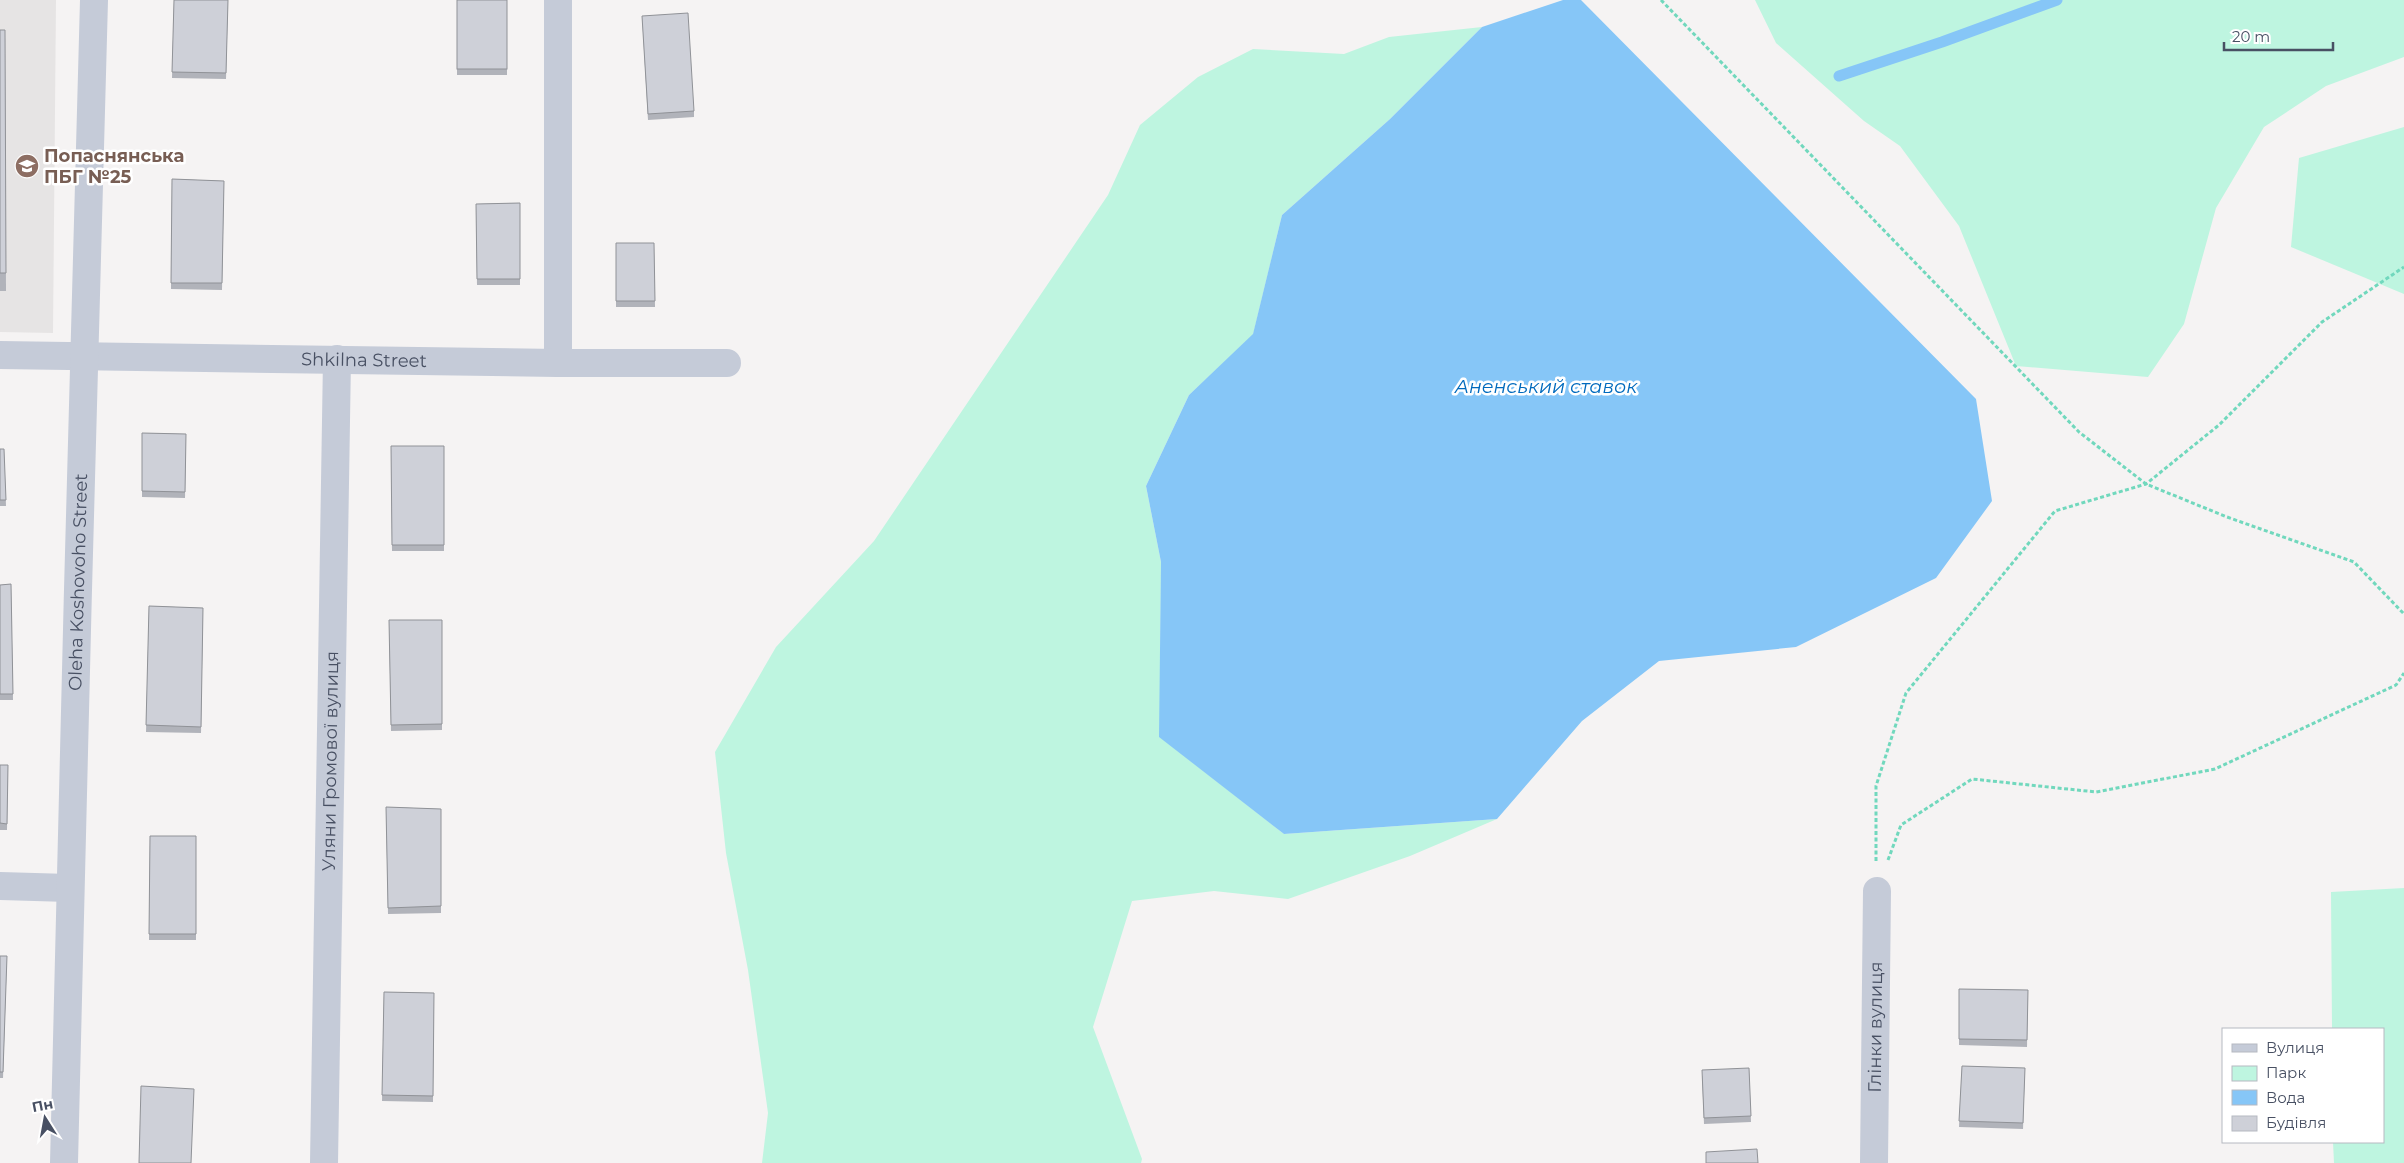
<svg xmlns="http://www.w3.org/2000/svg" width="2404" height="1163" viewBox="0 0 2404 1163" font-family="Montserrat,sans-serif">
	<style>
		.education { fill: #e6e4e4 }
		.green { fill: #bef5e0 }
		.water { fill: #86c6f7 }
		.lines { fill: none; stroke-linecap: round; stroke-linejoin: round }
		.stream { stroke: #86c6f7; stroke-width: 11 }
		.path { stroke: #71d8bd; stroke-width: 3; stroke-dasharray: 4 2.5; stroke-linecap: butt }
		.minor { stroke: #c5cbd8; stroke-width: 28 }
		.wall { fill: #b1b3ba }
		.building { fill: #ced0d8; stroke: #909297 }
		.labels { text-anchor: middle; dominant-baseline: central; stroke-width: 5; stroke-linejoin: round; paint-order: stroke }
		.education-label { font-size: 18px; font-weight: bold; fill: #785e54; stroke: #fff; text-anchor: start }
		.street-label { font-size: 18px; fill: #485063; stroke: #fff }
		.water-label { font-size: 19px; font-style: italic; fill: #006abd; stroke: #fff }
	</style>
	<rect width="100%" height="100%" fill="#f5f3f3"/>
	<!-- education -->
	<path class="education" d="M0,0h56l-3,333 -53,-1z"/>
	<!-- green -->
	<g class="green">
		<path d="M1755,0h649v57l-78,29 -62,41 -48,81 -32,116 -36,53 -132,-11 -57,-140 -59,-80 -36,-25 -88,-78z"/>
		<path d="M1482,27l-92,92 -108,96 -29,120 -64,60 -43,91 15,76 -1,175 124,97 213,-15 -87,37 -122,43 -74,-8 -82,10 -39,126 49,132 -1,4h-379l6,-50 -20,-143 -22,-117 -11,-101 61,-105 98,-106 234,-346 32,-70 58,-48 55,-28 91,5 45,-17z"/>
		<path d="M2404,127v167l-113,-47 8,-89z"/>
		<path d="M2404,888v275h-70l-1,-21h50v-113h-51l-1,-137z"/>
	</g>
	<!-- water -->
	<path class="water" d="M1563,0h18l395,399 16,102 -56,77 -140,69 -137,14 -77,60 -85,98 -213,15 -125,-97 2,-175 -15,-76 43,-91 64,-61 29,-119 108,-96 92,-92z"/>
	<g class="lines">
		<!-- stream -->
		<path class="stream" d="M1839,76l103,-34 115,-42"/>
		<!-- path -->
		<g class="path">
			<path d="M1661,0l418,432 67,52 81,33 127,45 50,52"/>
			<path d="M1888,860l13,-35 71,-46 124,13 119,-23 181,-84 8,-12"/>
			<path d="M1876,861v-75l30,-93 149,-182 91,-27 73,-59 103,-103 82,-55"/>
		</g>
		<!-- minor -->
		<g class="minor">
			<path d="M558,0v363"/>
			<path id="s1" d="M0,355l558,8h169"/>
			<path d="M0,886l69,2"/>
			<path id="s2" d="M64,1163c7,-388 21,-775 30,-1163"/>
			<path id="s3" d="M324,1163l13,-804"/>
			<path id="s4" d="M1874,1163l3,-272"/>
		</g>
	</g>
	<!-- wall -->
	<g class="wall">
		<path d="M174,0h54l-2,79 -54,-1z"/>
		<rect x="457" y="0" width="50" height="75"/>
		<path d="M642,16l52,95v6l-46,3z"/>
		<path d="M0,30h5l1,261h-6z"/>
		<path d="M172,179l52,2 -2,109 -51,-1z"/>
		<path d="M520,203v82h-43l-1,-81z"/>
		<path d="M616,243h38l1,64h-39z"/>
		<path d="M142,433l44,1 -1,64 -43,-1z"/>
		<path d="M391,446h53v105h-52z"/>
		<path d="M0,449h4l2,57h-6z"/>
		<path d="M11,584l2,116h-13v-115z"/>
		<path d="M149,606l54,2 -2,125 -55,-1z"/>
		<path d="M389,620h53v110l-51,1z"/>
		<path d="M0,765h8l-1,65h-7z"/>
		<path d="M386,807l55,2v104l-53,1z"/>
		<path d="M150,836h46v104h-47z"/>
		<path d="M0,956h7l-4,122h-3z"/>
		<path d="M1959,989l69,1 -1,57 -68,-2z"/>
		<path d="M384,992l50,1 -1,109 -51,-1z"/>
		<path d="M1962,1066l63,2 -2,61 -64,-2z"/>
		<path d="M1749,1068l2,54 -47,2 -2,-48z"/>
	</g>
	<!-- building -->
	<g class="building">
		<path d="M174,0h54l-2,73 -54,-1z"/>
		<rect x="457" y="0" width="50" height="69"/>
		<path d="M688,13l6,98 -46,3 -6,-98z"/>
		<path d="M0,30h5l1,243h-6z"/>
		<path d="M172,179l52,2 -2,102h-51z"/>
		<path d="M520,203v76h-43l-1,-75z"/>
		<path d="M616,243h38l1,58h-39z"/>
		<path d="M142,433l44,1 -1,58 -43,-1z"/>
		<path d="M391,446h53v99h-52z"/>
		<path d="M0,449h4l2,51h-6z"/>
		<path d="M11,584l2,110h-13v-109z"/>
		<path d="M149,606l54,2 -2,119 -55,-2z"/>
		<path d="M389,620h53v104l-51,1z"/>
		<path d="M0,765h8l-1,59 -7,-1z"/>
		<path d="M386,807l55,2v97l-53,2z"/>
		<path d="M150,836h46v98h-47z"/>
		<path d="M0,956h7l-4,116h-3z"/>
		<path d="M1959,989l69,1 -1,50 -68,-1z"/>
		<path d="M384,992l50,1 -1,103 -51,-1z"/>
		<path d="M1962,1066l63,2 -2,55 -64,-2z"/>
		<path d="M1749,1068l2,48 -47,2 -2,-48z"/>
		<path d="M141,1086l53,3 -3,74h-52z"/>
		<path d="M1757,1149l1,14h-52v-11z"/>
	</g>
	<!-- icons -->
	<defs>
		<g id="school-disc" transform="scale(1.25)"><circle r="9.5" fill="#8d6e63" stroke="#fff"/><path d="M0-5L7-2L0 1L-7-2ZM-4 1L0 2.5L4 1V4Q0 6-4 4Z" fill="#fff"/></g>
	</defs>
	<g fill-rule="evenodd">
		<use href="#school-disc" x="27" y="166"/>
	</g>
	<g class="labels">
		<!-- education labels -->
		<g class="education-label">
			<text x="44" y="156">Попаснянська<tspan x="44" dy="21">ПБГ №25</tspan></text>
		</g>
		<!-- street labels -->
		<g class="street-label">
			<text stroke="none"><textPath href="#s1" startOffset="364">Shkilna Street</textPath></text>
			<text stroke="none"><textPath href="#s2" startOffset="581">Oleha Koshovoho Street</textPath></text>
			<text stroke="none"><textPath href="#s3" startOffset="402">Уляни Громової вулиця</textPath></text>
			<text stroke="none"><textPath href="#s4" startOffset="136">Глінки вулиця</textPath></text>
		</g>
		<!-- water labels -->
		<g class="water-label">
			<text x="1546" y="386">Аненський ставок</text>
		</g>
	</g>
	<!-- legend -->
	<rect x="2222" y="1028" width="162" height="115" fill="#ffffff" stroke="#b6b9c1"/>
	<rect x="2232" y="1044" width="25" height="8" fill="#c5cbd8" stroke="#b6b9c1"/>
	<text x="2266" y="1053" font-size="15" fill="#485063">Вулиця</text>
	<rect x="2232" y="1066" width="25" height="15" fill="#bef5e0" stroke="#b6b9c1"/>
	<text x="2266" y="1078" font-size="15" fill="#485063">Парк</text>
	<rect x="2232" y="1090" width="25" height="15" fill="#86c6f7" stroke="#b6b9c1"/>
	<text x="2266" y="1103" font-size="15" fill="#485063">Вода</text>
	<rect x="2232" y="1116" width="25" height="15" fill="#ced0d8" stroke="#b6b9c1"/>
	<text x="2266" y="1128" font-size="15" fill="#485063">Будівля</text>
	<!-- north arrow -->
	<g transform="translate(45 1118) rotate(349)" stroke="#ffffff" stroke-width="4" paint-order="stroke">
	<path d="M0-4L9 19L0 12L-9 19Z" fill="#485063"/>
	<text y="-8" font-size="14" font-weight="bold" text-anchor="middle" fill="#485063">Пн</text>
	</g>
	<!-- scale -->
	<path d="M2224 42v8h109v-8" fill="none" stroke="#485063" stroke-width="2.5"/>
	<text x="2232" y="42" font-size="15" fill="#485063" stroke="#ffffff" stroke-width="4" paint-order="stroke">20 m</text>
</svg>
